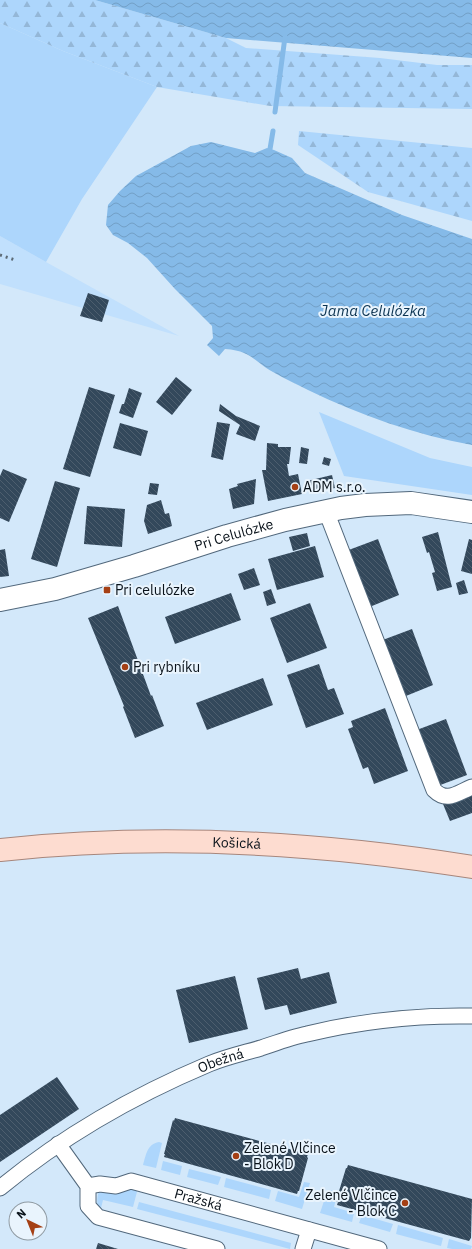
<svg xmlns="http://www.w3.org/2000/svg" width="472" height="1249" viewBox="0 0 472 1249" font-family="'IBM Plex Sans',sans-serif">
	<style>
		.built { fill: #c1e0fd }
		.green { fill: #add6fc }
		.forest { fill: url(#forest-firs) }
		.water { fill: url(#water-waves) }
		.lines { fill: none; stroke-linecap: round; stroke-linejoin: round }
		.stream { stroke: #85bae8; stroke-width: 5 }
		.building { fill: url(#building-back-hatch) }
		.street-casing { stroke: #52687c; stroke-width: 17 }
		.secondary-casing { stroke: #52687c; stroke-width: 24 }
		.primary-casing { stroke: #a7867c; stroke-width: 24 }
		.street { stroke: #fff; stroke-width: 15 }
		.secondary { stroke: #fff; stroke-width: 22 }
		.primary { stroke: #fddcd0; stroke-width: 22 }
		.rail { stroke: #5c6a76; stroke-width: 3; stroke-dasharray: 2 4; stroke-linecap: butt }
		.poi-dot { fill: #a54015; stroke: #e9f4fd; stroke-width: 1.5 }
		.labels { text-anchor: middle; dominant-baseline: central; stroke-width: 4; stroke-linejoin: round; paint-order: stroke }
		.poi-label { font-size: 14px; fill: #09121a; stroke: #e9f4fd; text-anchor: start }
		.street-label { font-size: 14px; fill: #09121a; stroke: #e9f4fd }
		.water-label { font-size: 15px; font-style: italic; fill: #0c3452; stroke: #e9f4fd }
	</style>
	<defs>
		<pattern id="forest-firs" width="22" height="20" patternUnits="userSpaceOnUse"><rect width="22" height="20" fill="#add6fc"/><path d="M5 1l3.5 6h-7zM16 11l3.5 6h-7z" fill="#94b7d7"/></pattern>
		<pattern id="water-waves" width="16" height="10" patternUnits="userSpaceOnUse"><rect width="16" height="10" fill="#85bae8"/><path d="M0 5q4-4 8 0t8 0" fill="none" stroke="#729fc6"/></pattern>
		<pattern id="building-back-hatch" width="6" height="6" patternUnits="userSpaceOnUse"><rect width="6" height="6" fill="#33485b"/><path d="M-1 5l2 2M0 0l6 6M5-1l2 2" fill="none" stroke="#4d5e6e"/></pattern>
	</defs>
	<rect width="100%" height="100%" fill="#d3e8fa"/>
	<!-- built -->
	<path class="built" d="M0,236l46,26 133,74 -179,-52z"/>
	<!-- green -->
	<g class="green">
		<path d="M0,23l63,28 94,36 -75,112 -36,63 -46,-26z"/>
		<path d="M319,412l111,46 42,9v28l-128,-19z"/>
		<path d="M159,1142l3,1 -6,25 -13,-3c3,-10 4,-21 16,-23z"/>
		<path d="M163,1161l19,5 -2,9 -19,-5z"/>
		<path d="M189,1169l32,8 -3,8 -31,-8z"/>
		<path d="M226,1178l45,12 -2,9 -45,-12z"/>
		<path d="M304,1182l6,1 -8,26 -27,-8 3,-10 21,6z"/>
		<path d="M132,1188h6l-5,19 -30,-7 -3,12c-4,-8 -3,-14 -1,-21 12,3 21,2 33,-3z"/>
		<path d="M329,1190h3l6,1 -4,16 20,6 -2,9 -32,-9 6,-18z"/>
		<path d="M139,1202l152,41 -1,6 -153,-40z"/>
		<path d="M362,1215l31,9 -3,8 -31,-9z"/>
		<path d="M398,1225l45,13 -2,8 -45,-12z"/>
		<path d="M449,1239l23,7 -1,3h-19l-5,-1z"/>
	</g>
	<!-- forest -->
	<g class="forest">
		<path d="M0,0h95l131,38 20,10 134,10 57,7h35v44l-202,-3 -113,-19 -94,-36 -63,-28z"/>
		<path d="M299,131l173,17v73l-104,-29 -70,-47z"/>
	</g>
	<!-- water -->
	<g class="water">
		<path d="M95,0h377v58l-246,-20z"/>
		<path d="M211,142l44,11 12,-5 7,2 18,8 13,15 97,42 70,24v206c-56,-10 -112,-30 -164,-55 -11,-6 -23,-11 -35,-18 -20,-11 -21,-21 -48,-23l-6,7 -12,-11 6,-7 -1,-12 -37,-37 -28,-31 -19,-15 -15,-8 -7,-10 2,-20 12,-14 16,-15 55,-30z"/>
	</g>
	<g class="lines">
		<!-- stream -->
		<g class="stream">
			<path d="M275,112l10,-75"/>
			<path d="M270,149l3,-18"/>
		</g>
	</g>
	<!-- building -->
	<g class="building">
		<path d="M88,293l21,7 -7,22 -22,-6z"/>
		<path d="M176,377l16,13 -20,25 -16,-13z"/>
		<path d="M89,387l26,8 -25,82 -27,-8z"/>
		<path d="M129,388l13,5 -9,25 -14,-5 3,-9h2z"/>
		<path d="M220,404l16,12 24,10 -5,15 -19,-7 4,-9 -21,-14z"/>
		<path d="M217,422l13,2 -7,36 -12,-3z"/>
		<path d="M120,423l28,8 -7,25 -28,-8z"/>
		<path d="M267,443l11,1v3h13l-2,17h-2l2,12 9,-2 4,20 -34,7 -6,-31h4z"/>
		<path d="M301,447l8,2 -2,15 -8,-1z"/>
		<path d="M324,457l7,2 -2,7 -7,-2z"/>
		<path d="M3,469l24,10 -18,43 -9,-4v-42z"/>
		<path d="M332,475l3,13 -26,5 -2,-12z"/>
		<path d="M256,479l-2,25 -21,5 -4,-20 9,-3 -1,-2z"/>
		<path d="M55,481l25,7 -23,79 -26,-8z"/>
		<path d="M150,483l9,1 -2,11 -9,-1z"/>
		<path d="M161,500l4,14 4,-1 3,13 -24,8 -4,-13 3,-16z"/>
		<path d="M87,506l38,3 -3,38 -38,-3z"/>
		<path d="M438,532l14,55 -15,4 -5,-18 3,-1 -6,-20 -2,1 -5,-16z"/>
		<path d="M307,533l3,13 -17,5 -4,-14z"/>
		<path d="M378,539l21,56 -32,13 -21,-57z"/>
		<path d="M469,539l3,1v34l-11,-3z"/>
		<path d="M315,546l9,31 -47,13 -9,-31z"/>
		<path d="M5,549l4,27 -9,1v-27z"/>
		<path d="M254,568l6,17 -16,5 -6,-16z"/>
		<path d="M464,580l4,13 -9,2 -3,-12z"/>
		<path d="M271,589l5,14 -9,3 -4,-14z"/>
		<path d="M231,593l10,27 -66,24 -10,-27z"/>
		<path d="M310,603l17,45 -40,15 -17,-45z"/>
		<path d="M118,606l33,90 1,-1 12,31 -29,12 -12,-31 1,-1 -36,-88z"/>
		<path d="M412,629l21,56 -32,13 -21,-57z"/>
		<path d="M319,664l9,26 6,-2 10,26 -38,14 -19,-53z"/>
		<path d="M263,678l10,27 -66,25 -11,-27z"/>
		<path d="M385,708l23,63 -34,13 -6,-17 -5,2 -15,-40 5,-2 -2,-6z"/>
		<path d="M446,719l21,56 -32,12 -21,-56z"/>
		<path d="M472,793v20l-22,8 -7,-17z"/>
		<path d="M298,968l3,11 28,-7 8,31 -47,12 -3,-10 -22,5 -8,-32z"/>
		<path d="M235,976l13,53 -59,14 -13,-53z"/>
		<path d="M57,1077l22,32 -79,53v-47z"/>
		<path d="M175,1118l133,36 -1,3 1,1 -9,33h-1l-1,3 -133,-37 1,-3h-1l9,-34 1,1z"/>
		<path d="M348,1165l124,34 -1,39 -2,3 -132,-36 1,-3 -2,-1 10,-33h1z"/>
		<path d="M98,1243l20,6h-22z"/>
	</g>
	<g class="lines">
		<!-- street casing -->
		<g class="street-casing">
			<g id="street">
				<path d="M326,511l108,279c13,13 23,3 38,-3"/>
				<path d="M58,1144l30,42v20l10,11 119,32"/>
				<path id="s1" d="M88,1186l12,-2 16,2 15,-5 248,68"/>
				<path id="s2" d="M0,1188c64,-53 133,-92 209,-124 17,-7 35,-11 52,-16 15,-5 31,-11 46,-14 53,-13 111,-19 165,-18"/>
				<path d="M303,1249l6,-19"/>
			</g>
		</g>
		<!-- secondary casing -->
		<g class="secondary-casing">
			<g id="secondary">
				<path id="s3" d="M0,600l55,-11 79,-23 93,-30 58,-16 56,-12 24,-3 46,-2 61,9"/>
			</g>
		</g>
		<!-- primary casing -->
		<g class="primary-casing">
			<g id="primary">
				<path id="s4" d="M0,850c158,-17 316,-8 472,17"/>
			</g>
		</g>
		<!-- street -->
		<use href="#street" class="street"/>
		<!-- secondary -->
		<use href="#secondary" class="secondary"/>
		<!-- primary -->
		<use href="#primary" class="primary"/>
		<!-- rail -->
		<path class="rail" d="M0,255l15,5"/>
	</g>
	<!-- markers -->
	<g class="poi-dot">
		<circle cx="295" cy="487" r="4"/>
		<rect x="103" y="586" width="8" height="8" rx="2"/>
		<circle cx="125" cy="667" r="4"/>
		<circle cx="236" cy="1156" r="4"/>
		<circle cx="405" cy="1203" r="4"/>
	</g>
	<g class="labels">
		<!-- poi labels -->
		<g class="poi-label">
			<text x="303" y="487">ADM s.r.o.</text>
			<text x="115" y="590">Pri celulózke</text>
			<text x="133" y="667">Pri rybníku</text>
			<text x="244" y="1148">Zelené Vlčince<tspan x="244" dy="16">- Blok D</tspan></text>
			<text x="397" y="1195" text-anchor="end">Zelené Vlčince<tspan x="397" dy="16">- Blok C</tspan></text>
		</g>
		<!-- street labels -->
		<g class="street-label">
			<text stroke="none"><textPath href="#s3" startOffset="243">Pri Celulózke</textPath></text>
			<text stroke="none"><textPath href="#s4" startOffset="237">Košická</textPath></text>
			<text stroke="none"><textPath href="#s2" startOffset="256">Obežná</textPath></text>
			<text stroke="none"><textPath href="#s1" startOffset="114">Pražská</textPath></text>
		</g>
		<!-- water labels -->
		<g class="water-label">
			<text x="373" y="310">Jama Celulózka</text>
		</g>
	</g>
	<!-- north arrow -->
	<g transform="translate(28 1221) rotate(317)"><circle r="19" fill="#e9f4fd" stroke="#8f9aa2"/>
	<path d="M0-3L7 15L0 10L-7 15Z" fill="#a54015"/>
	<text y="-6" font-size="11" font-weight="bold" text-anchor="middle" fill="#09121a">N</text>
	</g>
</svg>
